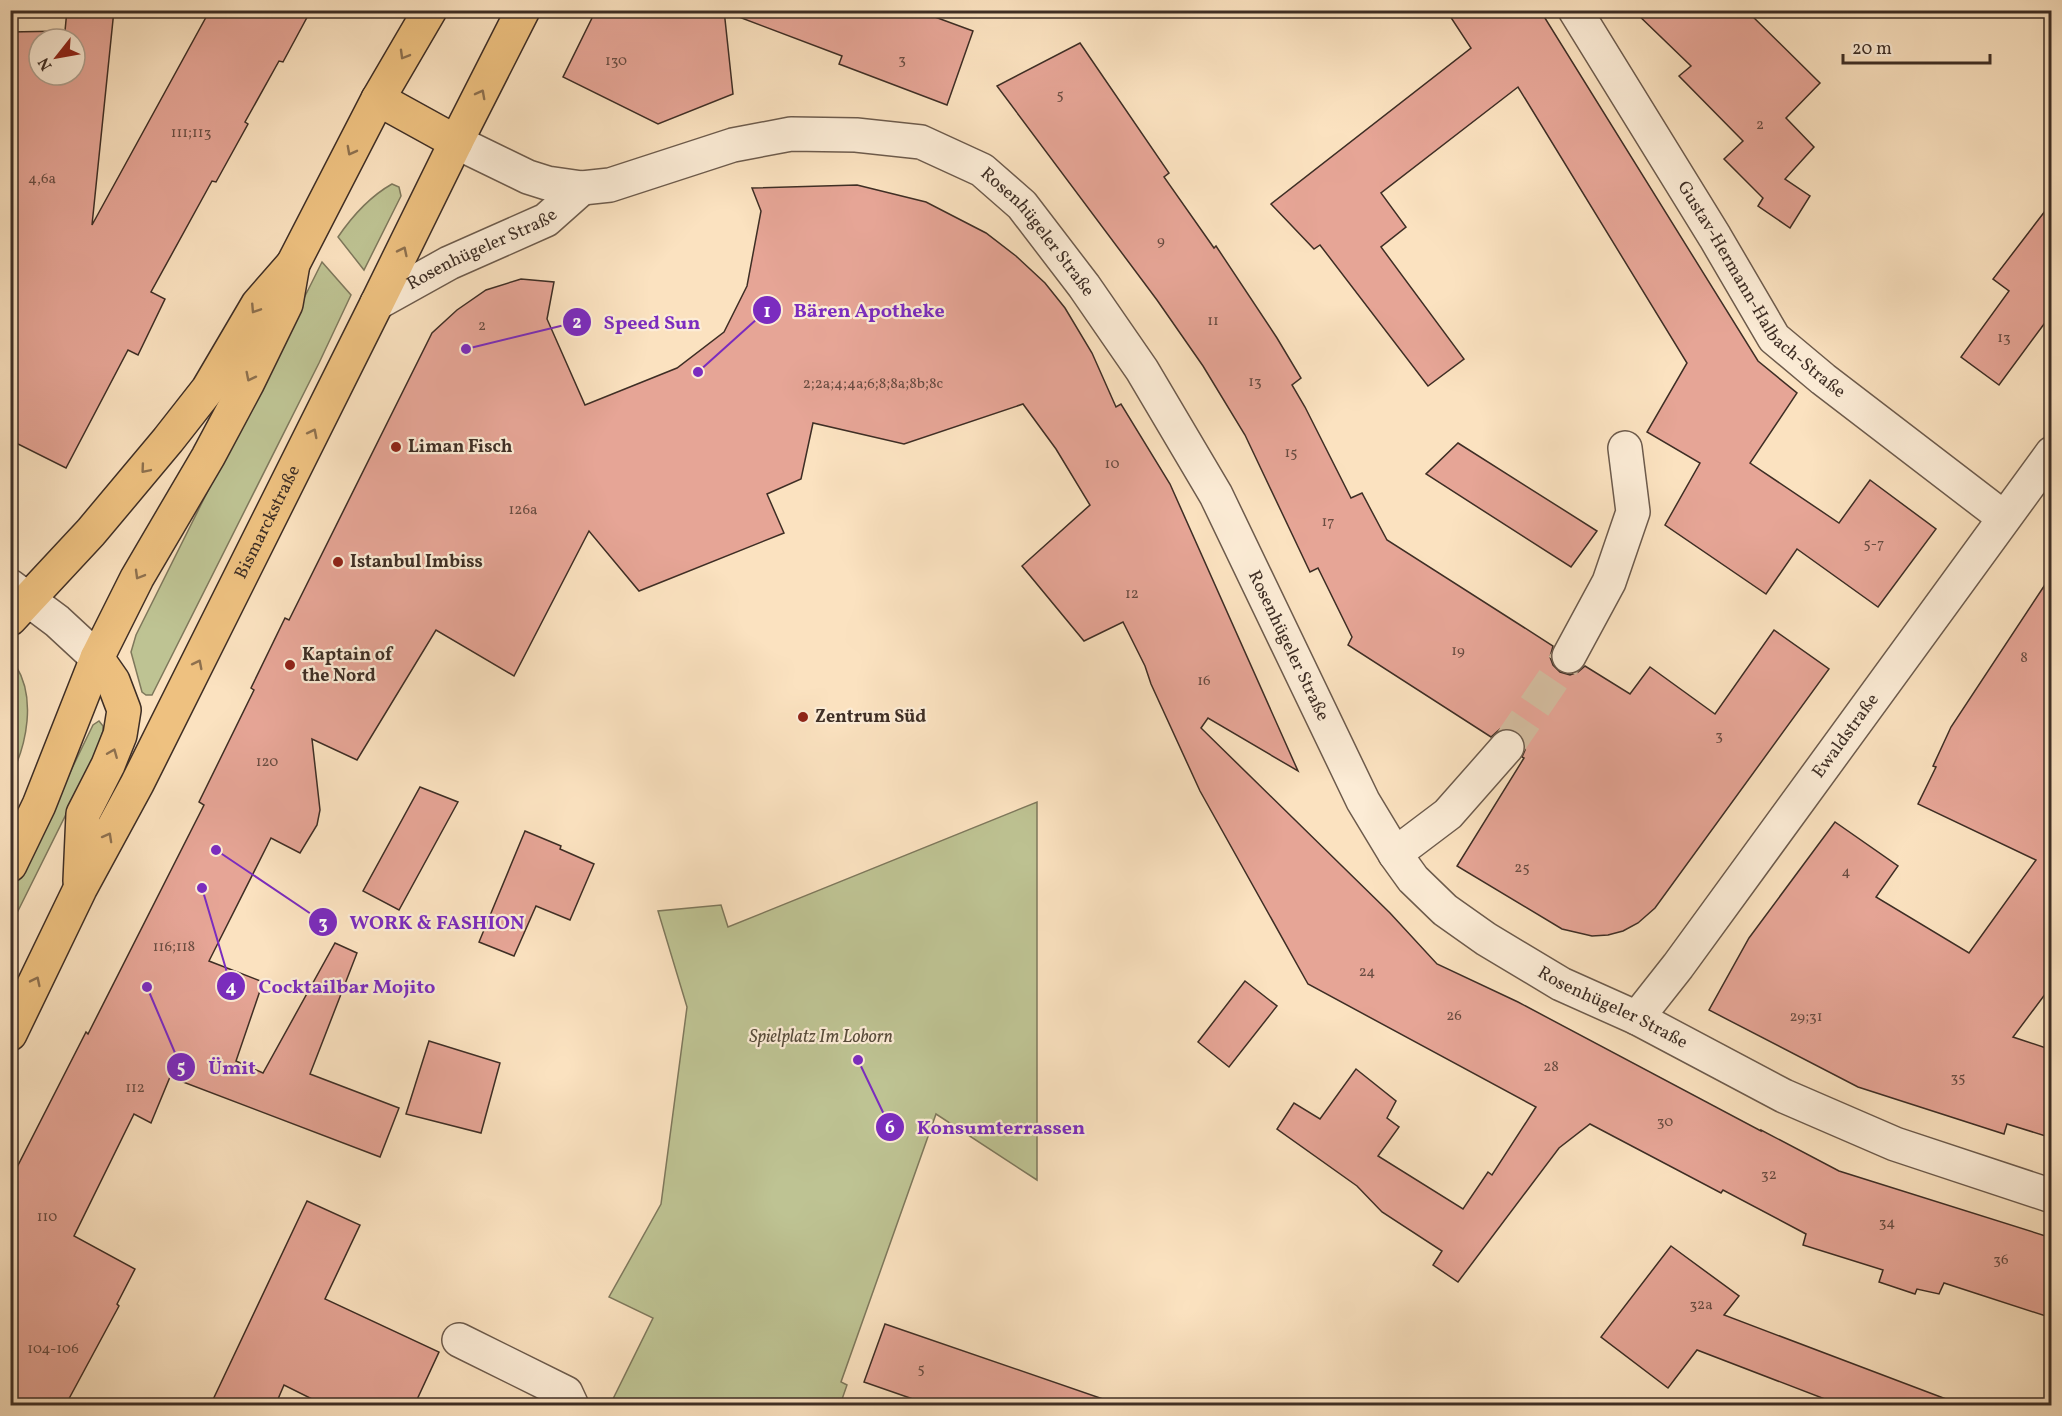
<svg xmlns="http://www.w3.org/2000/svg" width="2062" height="1416" viewBox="0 0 2062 1416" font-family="Vollkorn,serif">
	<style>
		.green { fill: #bec393; stroke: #7e785c; stroke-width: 1.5 }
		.building { fill: #e6a596; stroke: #3e2e25; stroke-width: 1.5; fill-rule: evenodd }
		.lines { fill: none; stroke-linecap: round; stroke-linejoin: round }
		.minor-tunnel { stroke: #d5bea1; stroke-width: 33; stroke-dasharray: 33 16; stroke-linecap: butt }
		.minor-casing { stroke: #6d5b4c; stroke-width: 36 }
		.major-casing { stroke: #3e2e25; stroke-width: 36 }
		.minor { stroke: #fcecd6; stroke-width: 33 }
		.major { stroke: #eec180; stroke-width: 33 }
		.oneway { stroke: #8d704e }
		.poi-dot { fill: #8f2418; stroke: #fcecd6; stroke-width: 2 }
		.labels { text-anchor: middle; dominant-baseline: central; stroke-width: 4.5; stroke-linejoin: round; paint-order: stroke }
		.number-label { font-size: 15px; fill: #684c41 }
		.street-label { font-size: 18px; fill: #3e2e25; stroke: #fcecd6 }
		.poi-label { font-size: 18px; font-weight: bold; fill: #3e2e25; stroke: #fcecd6; text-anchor: start }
		.park-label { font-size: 18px; font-style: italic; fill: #584c3b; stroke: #fcecd6 }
		.leader { fill: none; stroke: #7b2cbf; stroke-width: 2 }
		.callout-dot { fill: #7b2cbf; stroke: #fcecd6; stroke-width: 2 }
		.mark-label { font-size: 18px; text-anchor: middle; font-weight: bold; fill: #fff }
		.callout-label { font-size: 20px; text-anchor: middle; font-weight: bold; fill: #7b2cbf; stroke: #fcecd6; stroke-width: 4.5; stroke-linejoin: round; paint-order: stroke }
	</style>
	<rect width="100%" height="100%" fill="#fbe2c0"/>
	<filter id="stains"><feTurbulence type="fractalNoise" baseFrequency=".00333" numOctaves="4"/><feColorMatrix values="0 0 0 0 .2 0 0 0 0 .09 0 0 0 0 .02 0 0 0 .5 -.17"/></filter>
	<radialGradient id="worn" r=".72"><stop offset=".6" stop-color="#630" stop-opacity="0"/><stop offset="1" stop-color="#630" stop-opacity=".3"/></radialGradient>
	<!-- green -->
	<g class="green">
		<path d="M392,184l7,3 2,9 -37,74 -26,-33c15,-22 31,-40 54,-53z"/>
		<path d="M322,262l29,33 -32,68 -167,332h-6l-4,-3 -11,-40 5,-17z"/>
		<path d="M11,665l5,1c20,32 11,78 -5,110z"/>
		<path d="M99,721l4,5v5l-8,25 -84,169 -1,-29 83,-171z"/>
		<path d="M1037,802v378l-101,-66 -95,268 6,3 -7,20h-230l43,-87 -44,-21 52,-93 26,-197 -29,-96 63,-6 7,22z"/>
	</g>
	<!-- building -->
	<g class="building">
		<path d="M67,10h47l-22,215 118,-215h101l-28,52 -4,-1 -34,61 3,2 -32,58 -4,-1 -61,111 14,7 -27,56 -10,-5 -62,118 -56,-28v-408l55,-1zM39,39h36v36h-36z"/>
		<path d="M596,10h128l9,84 -75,30 -95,-47z"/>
		<path d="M732,10h184l57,21 -26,74 -108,-41 3,-8 -111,-42z"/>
		<path d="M1446,10h94l218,351 39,32 -47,70 89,60 31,-43 66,49 -58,78 -81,-58 -31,45 -101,-69 35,-62 -53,-31 40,-69 -169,-276 -137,106 25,34 -25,20 83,112 -36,27 -108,-141 -6,4 -43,-45 200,-156z"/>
		<path d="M1633,10h113l74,73 -34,35 28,29 -29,32 25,17 -20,32 -32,-22 5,-8 -39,-39 19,-18 -64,-65 12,-10z"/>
		<path d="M1080,43l89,130 -5,4 50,71 2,-2 61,92 24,40 -9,7 13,22 46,91 11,-5 25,47 166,106 -3,11 3,8 7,7 10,3 8,-3 7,-6 45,28 20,-27 65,47 59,-84 55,39 -174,239 -17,15 -15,8 -15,4 -16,1 -30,-7 -105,-63 67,-108 -2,-1 3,-7v-10l-6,-7 -9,-4h-10l-9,8 -143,-92 4,-8 -34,-69 -8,4 -65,-137 -42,-69 -46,-66 -160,-214z"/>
		<path d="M857,185l69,17 60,31 30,23 29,27 20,25 27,45 24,54 5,-3 49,80 128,287 -90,-53 -7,10 189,185 47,51 81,38 243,129v-1l78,41 213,67v80l-108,-35 -5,11 -22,-5 -2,5 -36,-12 4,-12 -80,-25 3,-11 -83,-44 -2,3 -131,-69 -31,24 -101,134 -25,-17 9,-14 -60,-39 -25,-26 -80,-57 17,-26 26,16 36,-50 40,32 -9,17 12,9 -21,29 85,53 25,-37 4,3 44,-68 -228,-123 -108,-193 -49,-107 -6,-18 -22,-44 -39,19 -62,-75 68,-61 -34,-56 -33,-45 -119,40 -91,-21 -12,56 -34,15 17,39 -145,58 -50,-60 -75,145 -78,-46 -79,130 -45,-21 8,71 -3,15 -17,28 -29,-15 -62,123 54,21 -27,79 27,12 72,-130 22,10 -47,121 89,34 -19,49 -210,-80 -19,46 -17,-9 -60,122 61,33 -18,35 2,2 -54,100h-55v-225l76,-149 2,2 116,-229 -5,-3 55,-112 -3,-2 34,-70 4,2 143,-287 25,-23 29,-20 35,-11 33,3 -7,37 38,86 92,-37 47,-36 23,-46 14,-75 -9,-23z"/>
		<path d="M2052,202v121l-5,-3 -48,65 -38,-28 48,-66 -16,-12z"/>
		<path d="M1458,443l139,88 -26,36 -145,-93z"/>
		<path d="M2052,574v411l-39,52 39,13v88l-45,-14 -3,10 -146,-47 -149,-77 40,-72 86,-116 63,44 -22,31 93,56 67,-93 -118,-56 18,-37 -3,-1 18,-39z"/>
		<path d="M420,787l38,15 -59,108 -36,-19z"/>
		<path d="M525,831l36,15 -1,3 34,15 -24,56 -34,-14 -22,50 -35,-14z"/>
		<path d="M1245,981l32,25 -48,61 -31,-25z"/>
		<path d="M429,1041l71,22 -19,70 -75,-19z"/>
		<path d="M307,1201l53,24 -35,74 114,53 -25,54h-88l-42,-21 -9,21h-65z"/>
		<path d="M1671,1246l68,50 -15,19 230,87 -1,4h-110l-146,-56 -29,38 -67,-51z"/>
		<path d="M885,1324l218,75 -1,7h-169l-69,-24z"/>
	</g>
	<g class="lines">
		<!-- minor-tunnel -->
		<path class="minor-tunnel" d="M1507,747l62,-91"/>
		<!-- minor casing -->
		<g class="minor-casing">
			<g id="minor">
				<path id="s1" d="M1575,10l140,227 59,101 49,41 180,138"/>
				<path id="s2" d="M456,142l72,35 19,6 35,5 28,-3 123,-40 58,-11 65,1 65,7 61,28 40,35 62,81 58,84 74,125 147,306 32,53 18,25 32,31 41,29 75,45 76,34 147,78 111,48 157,52"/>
				<path id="s3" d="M377,303l72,-40 97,-43 36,-32"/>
				<path d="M10,586l47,35 40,37"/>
				<path d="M1569,656l40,-74 24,-70 -8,-64"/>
				<path d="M1395,854l53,-40 59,-67"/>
				<path id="s4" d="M1637,1018l41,-52 374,-513"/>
				<path d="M459,1340l107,53 6,13"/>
			</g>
		</g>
		<!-- major casing -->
		<g class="major-casing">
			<g id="major">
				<path d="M378,99l78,43"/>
				<path d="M10,619l81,-87 77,-92 40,-51 50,-85 35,-40"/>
				<path d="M10,865l29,-60 58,-147 40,-80 71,-121 39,-73 39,-80 7,-40 85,-165 52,-89"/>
				<path d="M80,881l3,-67 25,-49 12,-30 4,-25 -11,-29 -16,-23"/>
				<path id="s5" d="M10,1034l70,-145 57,-105 240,-481 79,-161 67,-132"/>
			</g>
		</g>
		<!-- minor -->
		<use href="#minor" class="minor"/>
		<!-- major -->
		<use href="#major" class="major"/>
	</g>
	<!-- one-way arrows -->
	<defs><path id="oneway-chevron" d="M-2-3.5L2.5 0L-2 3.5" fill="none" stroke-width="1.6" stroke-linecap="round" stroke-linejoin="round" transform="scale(1.5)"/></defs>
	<g class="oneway">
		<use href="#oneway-chevron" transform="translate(404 55) rotate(120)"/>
		<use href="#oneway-chevron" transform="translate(481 94) rotate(-62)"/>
		<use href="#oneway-chevron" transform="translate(351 151) rotate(118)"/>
		<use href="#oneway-chevron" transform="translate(403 251) rotate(-64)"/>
		<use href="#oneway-chevron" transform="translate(255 309) rotate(123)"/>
		<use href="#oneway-chevron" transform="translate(250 377) rotate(117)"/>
		<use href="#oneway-chevron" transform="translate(313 433) rotate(-63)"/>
		<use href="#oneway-chevron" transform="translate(145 469) rotate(130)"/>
		<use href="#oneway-chevron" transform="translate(139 575) rotate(120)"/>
		<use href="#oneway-chevron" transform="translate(198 664) rotate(-63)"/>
		<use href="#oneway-chevron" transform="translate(113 753) rotate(-68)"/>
		<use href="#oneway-chevron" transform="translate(108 837) rotate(-61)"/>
		<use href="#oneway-chevron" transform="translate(36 981) rotate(-64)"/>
	</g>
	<!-- markers -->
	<g class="poi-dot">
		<circle cx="396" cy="447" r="6"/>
		<circle cx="338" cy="562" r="6"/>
		<circle cx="290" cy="665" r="6"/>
		<circle cx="803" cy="717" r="6"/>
	</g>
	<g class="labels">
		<!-- number labels -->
		<g class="number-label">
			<text x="902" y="60">3</text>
			<text x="616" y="61">130</text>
			<text x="1060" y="95">5</text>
			<text x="1760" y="125">2</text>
			<text x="191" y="133">111;113</text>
			<text x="42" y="179">4,6a</text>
			<text x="1161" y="241">9</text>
			<text x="1213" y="321">11</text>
			<text x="482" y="326">2</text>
			<text x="2004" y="338">13</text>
			<text x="1255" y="382">13</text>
			<text x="873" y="384">2;2a;4;4a;6;8;8a;8b;8c</text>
			<text x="1291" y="453">15</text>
			<text x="1112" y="464">10</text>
			<text x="523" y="510">126a</text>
			<text x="1328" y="522">17</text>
			<text x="1874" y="544">5-7</text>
			<text x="1132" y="594">12</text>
			<text x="1458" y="651">19</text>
			<text x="2024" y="658">8</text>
			<text x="1204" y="681">16</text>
			<text x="1719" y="736">3</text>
			<text x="267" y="762">120</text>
			<text x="1522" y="868">25</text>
			<text x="1846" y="872">4</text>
			<text x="174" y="947">116;118</text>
			<text x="1367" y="972">24</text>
			<text x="1454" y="1016">26</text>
			<text x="1806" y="1017">29;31</text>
			<text x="1551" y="1067">28</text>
			<text x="1958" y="1078">35</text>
			<text x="135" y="1088">112</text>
			<text x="1665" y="1122">30</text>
			<text x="1769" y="1175">32</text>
			<text x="47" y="1217">110</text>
			<text x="1887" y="1223">34</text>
			<text x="2001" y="1260">36</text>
			<text x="1701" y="1305">32a</text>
			<text x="53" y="1349">104-106</text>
			<text x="921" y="1369">5</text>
		</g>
		<!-- street labels -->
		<g class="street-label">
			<text stroke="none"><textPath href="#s2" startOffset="633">Rosenhügeler Straße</textPath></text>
			<text stroke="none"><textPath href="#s3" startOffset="118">Rosenhügeler Straße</textPath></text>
			<text stroke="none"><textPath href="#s1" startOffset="338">Gustav-Hermann-Halbach-Straße</textPath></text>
			<text stroke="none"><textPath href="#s5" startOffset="573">Bismarckstraße</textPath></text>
			<text stroke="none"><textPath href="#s2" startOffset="1119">Rosenhügeler Straße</textPath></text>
			<text stroke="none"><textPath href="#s4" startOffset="351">Ewaldstraße</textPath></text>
			<text stroke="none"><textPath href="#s2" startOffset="1623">Rosenhügeler Straße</textPath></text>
		</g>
		<!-- poi labels -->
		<g class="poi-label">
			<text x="408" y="447">Liman Fisch</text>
			<text x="350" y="562">Istanbul Imbiss</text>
			<text x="302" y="655">Kaptain of<tspan x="302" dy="21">the Nord</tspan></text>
			<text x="815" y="717">Zentrum Süd</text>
		</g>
		<!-- park labels -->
		<g class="park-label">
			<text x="821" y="1037">Spielplatz Im Loborn</text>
		</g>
	</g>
	<!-- callouts -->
	<path class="leader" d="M698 372L767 310M466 349L577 322M216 850L323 922M202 888L231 986M147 987L181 1067M858 1060L890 1127"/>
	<g class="callout-dot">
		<circle cx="698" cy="372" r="6"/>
		<circle cx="466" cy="349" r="6"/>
		<circle cx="216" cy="850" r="6"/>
		<circle cx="202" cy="888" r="6"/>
		<circle cx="147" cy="987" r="6"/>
		<circle cx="858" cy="1060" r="6"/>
		<circle cx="767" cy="310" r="15"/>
		<circle cx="577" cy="322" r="15"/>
		<circle cx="323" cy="922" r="15"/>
		<circle cx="231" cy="986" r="15"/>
		<circle cx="181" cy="1067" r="15"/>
		<circle cx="890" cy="1127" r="15"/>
	</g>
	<g class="mark-label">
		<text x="767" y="317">1</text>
		<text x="577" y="328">2</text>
		<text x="323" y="929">3</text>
		<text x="231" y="993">4</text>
		<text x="181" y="1073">5</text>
		<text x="890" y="1133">6</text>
	</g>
	<g class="callout-label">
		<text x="869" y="317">Bären Apotheke</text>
		<text x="652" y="329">Speed Sun</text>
		<text x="437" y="929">WORK &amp; FASHION</text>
		<text x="347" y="993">Cocktailbar Mojito</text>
		<text x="232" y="1074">Ümit</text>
		<text x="1001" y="1134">Konsumterrassen</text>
	</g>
	<!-- margin -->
	<rect width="2062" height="1416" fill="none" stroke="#fbe2c0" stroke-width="36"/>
	<rect x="12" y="12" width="2038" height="1392" fill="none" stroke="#3e2e25" stroke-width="3"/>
	<rect x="18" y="18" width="2026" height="1380" fill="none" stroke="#3e2e25" stroke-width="1.5"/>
	<!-- north arrow -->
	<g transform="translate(57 57) rotate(239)"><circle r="28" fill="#fcecd6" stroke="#b0a08f" stroke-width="1.5"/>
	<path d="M0-4.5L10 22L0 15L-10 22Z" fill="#8f2418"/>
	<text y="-9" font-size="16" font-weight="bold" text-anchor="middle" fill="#3e2e25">N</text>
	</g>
	<!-- scale -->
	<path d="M1843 54v9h147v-9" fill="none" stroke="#3e2e25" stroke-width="3"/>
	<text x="1852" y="54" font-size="18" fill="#3e2e25" stroke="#fcecd6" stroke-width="4.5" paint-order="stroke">20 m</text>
	<rect width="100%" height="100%" filter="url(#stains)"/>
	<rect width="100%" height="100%" fill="url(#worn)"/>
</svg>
